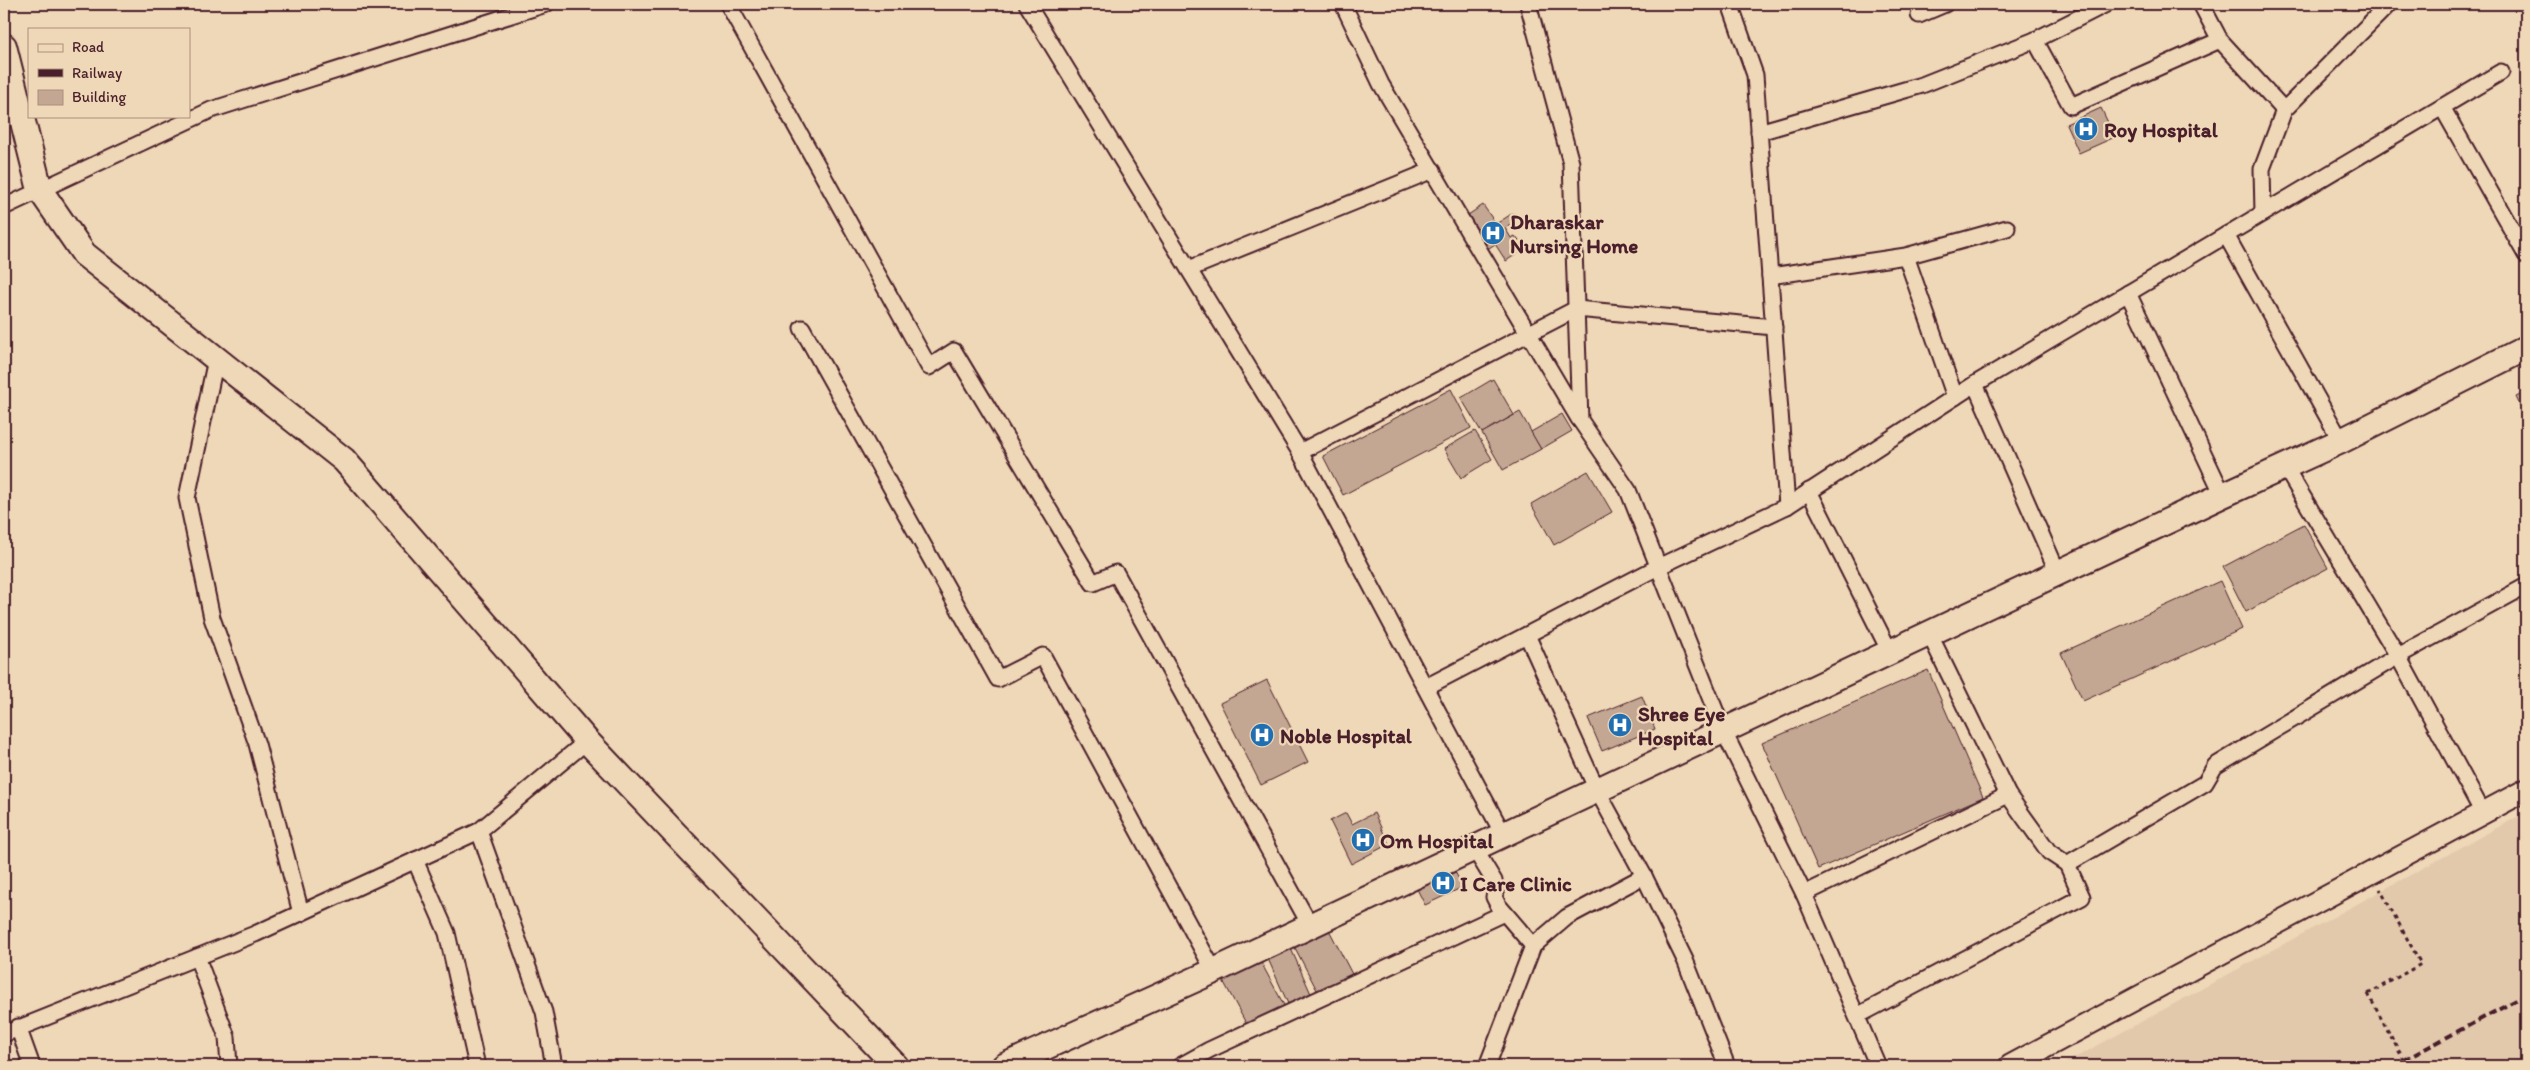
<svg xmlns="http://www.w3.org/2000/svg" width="2530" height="1070" viewBox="0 0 2530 1070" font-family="Itim,sans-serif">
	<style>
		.built { fill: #e2c9ac }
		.building { fill: #c3a792; stroke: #4a1f2b }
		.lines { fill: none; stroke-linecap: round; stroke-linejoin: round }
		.street-casing { stroke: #4a1f2b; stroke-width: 19 }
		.secondary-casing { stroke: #4a1f2b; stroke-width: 25 }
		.primary-casing { stroke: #4a1f2b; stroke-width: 28 }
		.path { stroke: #4a1f2b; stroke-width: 3; stroke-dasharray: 4 4; stroke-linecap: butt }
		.street { stroke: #efd8b7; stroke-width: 15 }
		.secondary { stroke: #efd8b7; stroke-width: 21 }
		.primary { stroke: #efd8b7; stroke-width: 24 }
		.rail { stroke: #4a1f2b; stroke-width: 4; stroke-dasharray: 8 4; stroke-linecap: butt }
		.path-bridge { stroke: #4a1f2b; stroke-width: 3; stroke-dasharray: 4 4; stroke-linecap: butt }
		.labels { text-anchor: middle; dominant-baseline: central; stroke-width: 4.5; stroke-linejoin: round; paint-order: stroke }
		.poi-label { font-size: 21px; font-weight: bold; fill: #4a1f2b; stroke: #efd8b7; text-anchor: start }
	</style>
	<rect width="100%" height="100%" fill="#efd8b7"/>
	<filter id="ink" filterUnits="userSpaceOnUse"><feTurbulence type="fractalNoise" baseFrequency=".02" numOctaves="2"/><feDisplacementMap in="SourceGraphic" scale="10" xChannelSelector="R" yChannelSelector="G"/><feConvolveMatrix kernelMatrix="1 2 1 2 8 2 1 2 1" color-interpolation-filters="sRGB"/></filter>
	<g filter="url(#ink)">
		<!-- built -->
		<path class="built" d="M2526,812v254h-466z"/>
		<!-- building -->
		<g class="building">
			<path d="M2101,108l14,29 -36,16 -13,-29z"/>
			<path d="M1483,205l13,19 17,-11 3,5 -4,3 3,6 -2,1 -3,-4 -5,4 6,10 4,-2 4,5 -6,4 5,8 -12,8 -11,-17 -9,6 -5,-7 4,-2 -17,-26z"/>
			<path d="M1493,379l21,36 -32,18 -21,-35z"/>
			<path d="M1451,389l20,39 -128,67 -20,-39z"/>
			<path d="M2526,392v26l-10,-21z"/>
			<path d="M1520,412l21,37 -38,21 -21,-37z"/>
			<path d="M1562,414l10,17 -31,18 -10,-17z"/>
			<path d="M1475,431l17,28 -31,19 -17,-29z"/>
			<path d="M1588,471l24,41 -58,33 -23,-41z"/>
			<path d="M2304,524l24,44 -82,44 -23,-45z"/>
			<path d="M2220,581l22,48 -159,72 -22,-48z"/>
			<path d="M1928,670l55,127 -165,72 -56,-126z"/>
			<path d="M1267,680l41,82 -47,23 -41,-82z"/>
			<path d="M1642,696l13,33 -53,22 -14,-33z"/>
			<path d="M1346,813l6,11 22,-11 15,31 -38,20 -21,-43z"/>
			<path d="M1451,864l12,23 -38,18 -11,-22z"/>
			<path d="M1327,926l26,50 -34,18 -26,-50z"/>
			<path d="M1288,942l24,54 -23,10 -24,-54z"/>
			<path d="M1257,955l28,52 -37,20 -28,-52z"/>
		</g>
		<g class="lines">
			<!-- street casing -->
			<g class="street-casing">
				<g id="street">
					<path d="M728,4l201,363 25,-16 139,232 23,-10 194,352"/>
					<path d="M1027,4l273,448 203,382"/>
					<path d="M1343,4l38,80 198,335"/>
					<path d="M1528,4l43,159 9,257 48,70 95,240 81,164 74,172"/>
					<path d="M1730,4l25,71 32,431"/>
					<path d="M2201,4l19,36 64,70"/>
					<path d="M1919,15l26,-11"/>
					<path d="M2035,40l36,66 149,-66"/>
					<path d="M2442,107l84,148"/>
					<path d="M1759,132l163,-47 113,-45 71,-36"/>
					<path d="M4,207l207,-97 335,-106"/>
					<path d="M2263,213l-1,-44 22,-59 105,-106"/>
					<path d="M2226,235l115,206"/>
					<path d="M1906,256l49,141"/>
					<path d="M1189,269l244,-99"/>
					<path d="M1770,276l136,-20 101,-28"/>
					<path d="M2128,293l95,202"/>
					<path d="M802,328l196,351 45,-23 171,315"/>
					<path d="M216,359l-29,139 25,120 45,126 44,169"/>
					<path d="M1975,384l83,189"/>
					<path d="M1300,452l276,-143 198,18"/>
					<path d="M2285,467l113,189 85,157"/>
					<path d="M1809,491l81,161"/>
					<path d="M1527,635l70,155 47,86 41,84 42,106"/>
					<path d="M1426,687l232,-120 129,-61 188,-122 526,-312"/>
					<path d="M479,831l65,181 10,54"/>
					<path d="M1474,848l20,33 2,9 -2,7 4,8 35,41"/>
					<path d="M415,860l32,73 30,133"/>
					<path d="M2067,864l138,-81 10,-17 183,-110 128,-70"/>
					<path d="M1804,894l204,-99"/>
					<path d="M197,957l30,80 2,29"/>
					<path d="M1857,1016l225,-119 -15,-33 -18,-12 -41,-57 -79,-162"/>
					<path d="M18,1027l14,39"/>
					<path d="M4,1034l251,-100 224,-103 108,-90"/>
					<path d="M1180,1066l29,-16 293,-136"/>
					<path d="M1487,1066l46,-120 34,-29 77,-41"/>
				</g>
			</g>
			<!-- secondary casing -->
			<g class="secondary-casing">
				<path id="secondary" d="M2010,1066l516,-276"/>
			</g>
			<!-- primary casing -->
			<g class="primary-casing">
				<g id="primary">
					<path d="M4,46l36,144 44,64 260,206 243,281 309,325"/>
					<path d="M1004,1066l210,-95 1009,-476 118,-54 185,-93"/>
				</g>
			</g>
			<!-- path -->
			<path class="path" d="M2368,994l53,-30 -41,-75"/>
			<!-- street -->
			<use href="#street" class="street"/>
			<!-- secondary -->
			<use href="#secondary" class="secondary"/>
			<!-- primary -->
			<use href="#primary" class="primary"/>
			<!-- rail -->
			<path class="rail" d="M2393,1066l133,-71"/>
			<!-- path-bridge -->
			<path class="path-bridge" d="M2368,994l39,72"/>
		</g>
	</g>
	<!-- icons -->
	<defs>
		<g id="hospital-disc" transform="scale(1.25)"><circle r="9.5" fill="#1f6fb2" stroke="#efd8b7"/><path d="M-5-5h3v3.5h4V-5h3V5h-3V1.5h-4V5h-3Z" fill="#fff"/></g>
	</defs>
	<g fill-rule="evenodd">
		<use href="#hospital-disc" x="2086" y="129"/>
		<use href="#hospital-disc" x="1493" y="233"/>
		<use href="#hospital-disc" x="1620" y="725"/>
		<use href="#hospital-disc" x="1262" y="735"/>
		<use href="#hospital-disc" x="1363" y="840"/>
		<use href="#hospital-disc" x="1443" y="883"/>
	</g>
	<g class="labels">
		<!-- poi labels -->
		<g class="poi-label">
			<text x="2104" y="129">Roy Hospital</text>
			<text x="1510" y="221">Dharaskar<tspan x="1510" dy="24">Nursing Home</tspan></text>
			<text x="1638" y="713">Shree Eye<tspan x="1638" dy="24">Hospital</tspan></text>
			<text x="1280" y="735">Noble Hospital</text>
			<text x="1380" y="840">Om Hospital</text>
			<text x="1460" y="883">I Care Clinic</text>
		</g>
	</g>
	<!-- margin -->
	<rect width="2530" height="1070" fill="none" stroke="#efd8b7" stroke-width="20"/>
	<rect x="10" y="10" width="2510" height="1050" fill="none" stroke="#4a1f2b" stroke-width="2" filter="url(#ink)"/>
	<!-- legend -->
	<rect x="28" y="28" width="162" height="90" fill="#efd8b7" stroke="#ad8e7f"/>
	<rect x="38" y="44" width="25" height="8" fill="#efd8b7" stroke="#ad8e7f"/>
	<text x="72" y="52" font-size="15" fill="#4a1f2b">Road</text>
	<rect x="38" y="69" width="25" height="8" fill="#4a1f2b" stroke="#ad8e7f"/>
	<text x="72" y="78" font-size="15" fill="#4a1f2b">Railway</text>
	<rect x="38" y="90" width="25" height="15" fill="#c3a792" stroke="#ad8e7f"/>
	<text x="72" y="102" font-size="15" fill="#4a1f2b">Building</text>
</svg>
